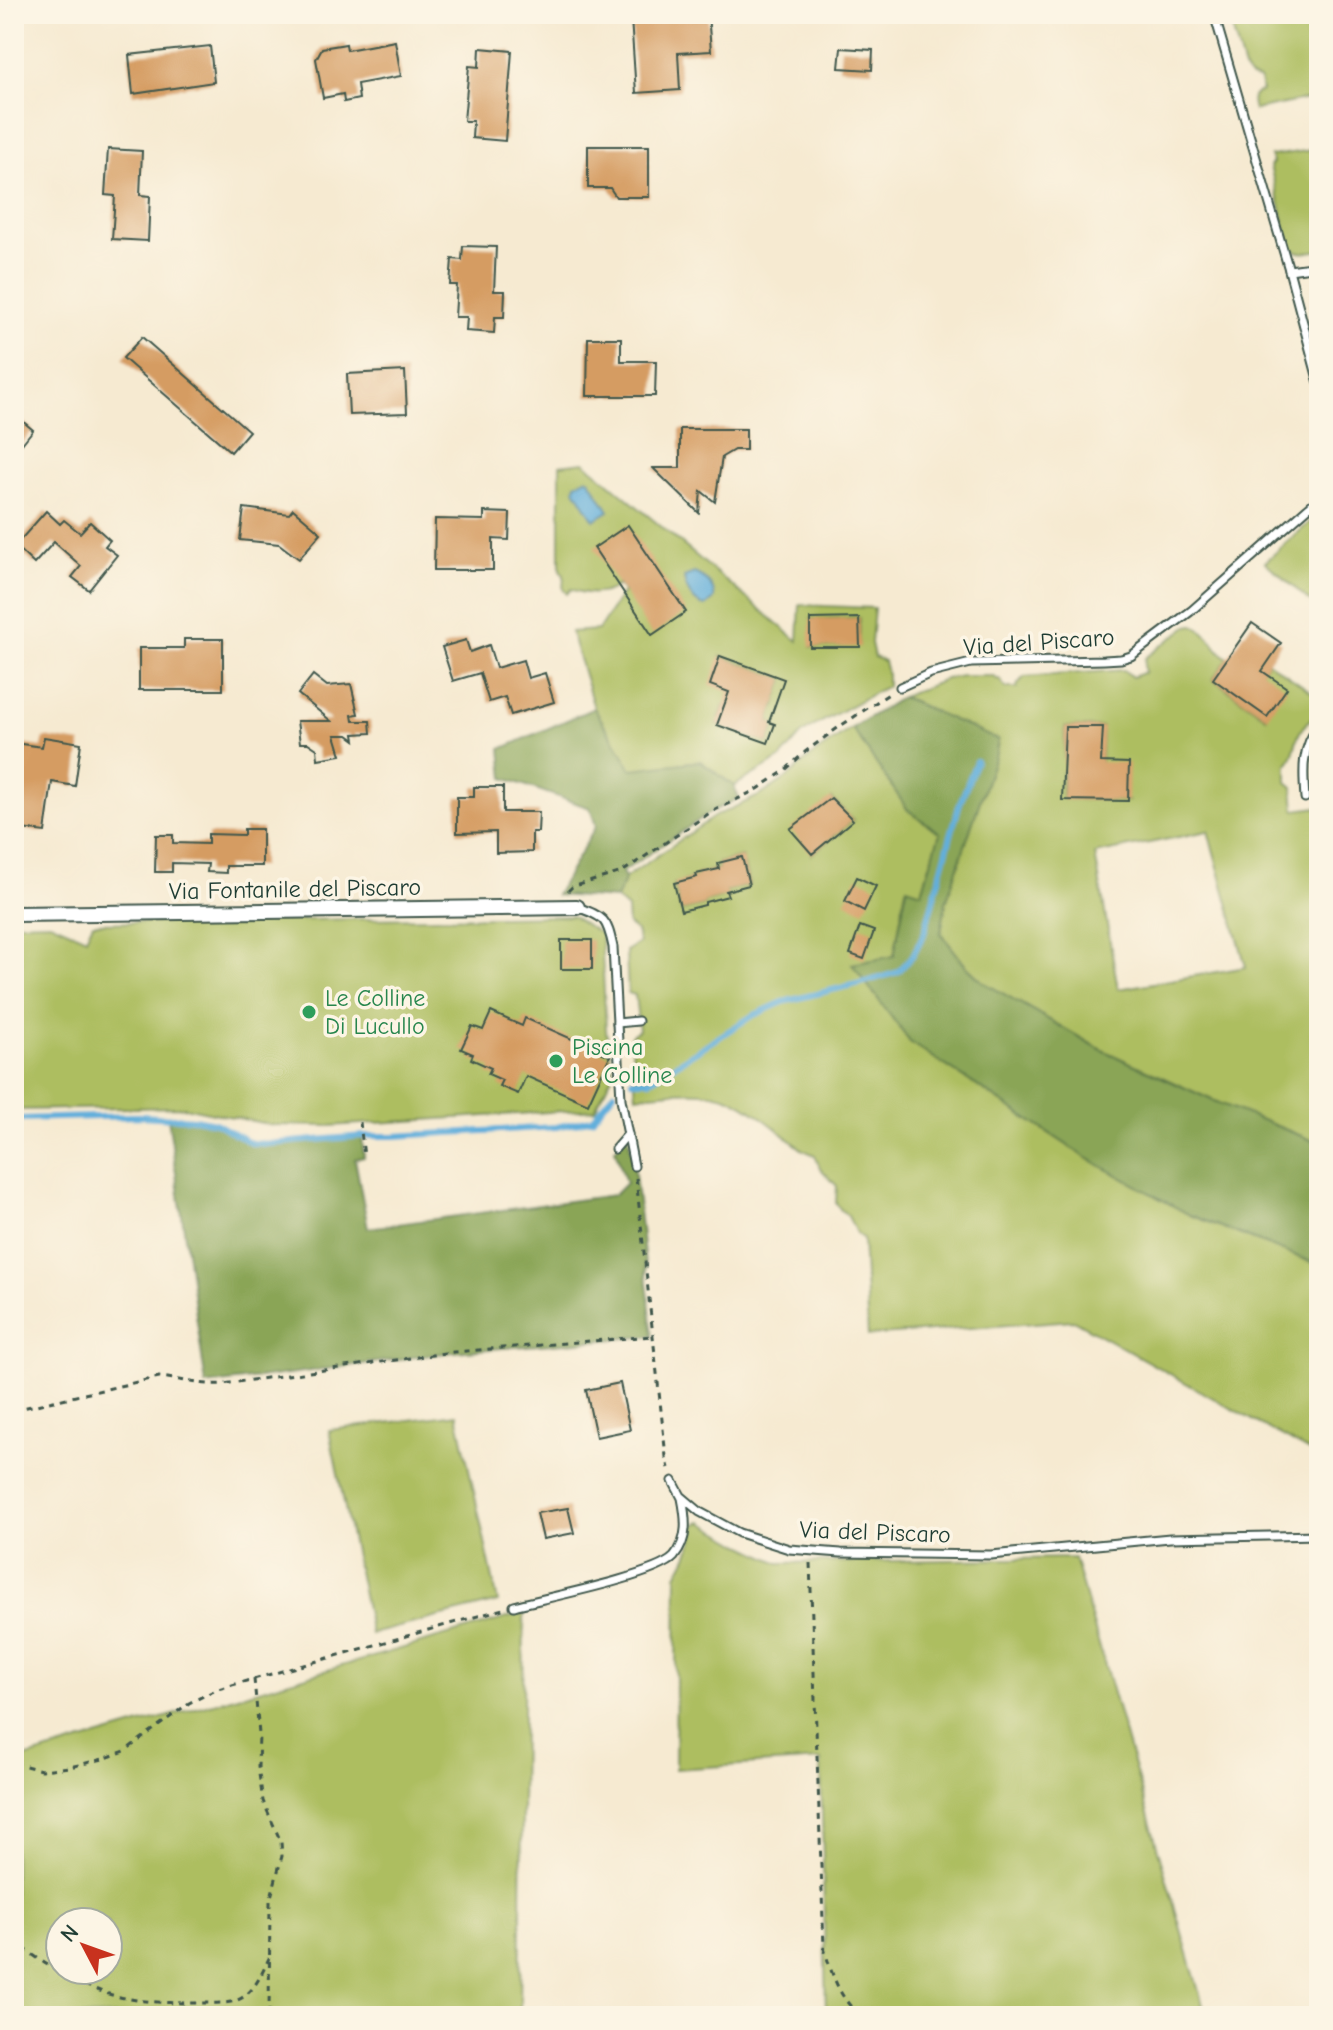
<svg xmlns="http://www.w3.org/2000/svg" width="1333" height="2030" viewBox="0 0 1333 2030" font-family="'Comic Neue',sans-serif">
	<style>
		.green { fill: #adbe61; stroke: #667e4a; stroke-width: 2; fill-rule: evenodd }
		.forest { fill: #8aa557; stroke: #547146; stroke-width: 2 }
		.water { fill: #62afdb; stroke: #407688; stroke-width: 2 }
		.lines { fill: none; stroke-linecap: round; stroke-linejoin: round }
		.stream { stroke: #62afdb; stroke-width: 6 }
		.building { fill: #d59c62 }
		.lane-casing { stroke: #3f574c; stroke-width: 11 }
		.street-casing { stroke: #3f574c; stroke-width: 18 }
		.path { stroke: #3f574c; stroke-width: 3; stroke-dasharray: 6 6; stroke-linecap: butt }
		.lane { stroke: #fff; stroke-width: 7 }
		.street { stroke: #fff; stroke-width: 14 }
		.leisure-dot { fill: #2e9e5b; stroke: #fcf5e5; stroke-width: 3 }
		.labels { text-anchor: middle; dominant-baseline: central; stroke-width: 7; stroke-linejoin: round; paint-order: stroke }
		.street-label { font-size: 24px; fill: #1f3d34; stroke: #fcf5e5 }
		.leisure-label { font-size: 24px; fill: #27864d; stroke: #fcf5e5; text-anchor: start }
	</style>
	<rect width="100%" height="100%" fill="#fcf5e5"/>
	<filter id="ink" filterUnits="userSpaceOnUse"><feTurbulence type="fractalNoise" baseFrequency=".0125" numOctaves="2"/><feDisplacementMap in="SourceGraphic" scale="16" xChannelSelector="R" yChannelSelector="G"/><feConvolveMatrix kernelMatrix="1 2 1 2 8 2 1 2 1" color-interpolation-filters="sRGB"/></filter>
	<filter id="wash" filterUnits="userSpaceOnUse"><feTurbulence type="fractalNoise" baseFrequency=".006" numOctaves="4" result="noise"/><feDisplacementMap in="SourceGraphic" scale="32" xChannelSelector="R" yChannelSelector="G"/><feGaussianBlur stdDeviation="1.8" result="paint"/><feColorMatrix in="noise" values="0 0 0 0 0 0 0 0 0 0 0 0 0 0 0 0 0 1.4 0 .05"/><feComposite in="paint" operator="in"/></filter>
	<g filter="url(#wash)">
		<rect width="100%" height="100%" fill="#f6ead1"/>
		<!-- green -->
		<g class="green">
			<path d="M1228,14h91v83l-65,13c-3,-10 -3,-16 8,-19l-2,-11 -10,-3 -6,-8z"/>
			<path d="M1319,149l-1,33 1,1v67c-10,2 -22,6 -29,-4l-20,-80 3,-3 -2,-7z"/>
			<path d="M584,462l214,179 2,-36 74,3 -3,35 3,14 10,4 3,12v13l-75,41 -11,8 -21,24 -46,27 -34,-25 -68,9 -38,-62 -23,-76 27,-2 25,-38 -5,-7c-13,11 -32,10 -47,4l-4,5 -4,-5 1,-14 -4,-4v-106zM859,618v28l-48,1v-28zM720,656l64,23 -15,43 6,3 -7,18 -51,-18 7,-20 34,-14z"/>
			<path d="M1319,514v95l-54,-47z"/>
			<path d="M1193,625c16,6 21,24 35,33l-15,21 53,38 -5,-46 7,-9 51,35c0,20 -10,20 -19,35 -6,11 -4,23 -13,32v18l6,5 2,23 24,-3v336l-105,-42 -112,-51 -119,-68 -17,-16 -25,-33 5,-31 50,-149 2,-12 -96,-44 44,-18 16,-3h32l2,3h4l5,9h12l1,-4 6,-7 100,-7 8,7 13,-5 -1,-5 1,-9 43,-32zM1065,727h37l-1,35 27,39 -66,-2v-27h8l-6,-15zM1208,831l38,136 -128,22 -23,-135z"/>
			<path d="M852,728l56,82 32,23 -18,59 -16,-4 -12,69 -41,8 57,77 177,116 103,57 129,50v192l-246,-137 -205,16 -5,-97 -7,-6 -8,-17 -7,-6 -5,-7 1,-17 -17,-18 -5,-13 -12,-5c-22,-17 -48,-41 -73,-52 -25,-11 -67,-6 -94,-2l-5,-61 8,-5 -4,-35 -7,-2 -2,-42 13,-8 -3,-12 -8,-6 -1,-16 -11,-10 9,-21 90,-62 46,-21 27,-18 26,-23zM832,799l21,21 -41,34zM742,857l7,28 -23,6 1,5 -22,6v3l-24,6 -7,-27 23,-7v-3l22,-5 -1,-6z"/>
			<path d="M572,916l29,18 5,96 7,44 -18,35 -266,17 -57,-1 -88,-18 -170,3v-187l36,-1 36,16 7,-15z"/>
			<path d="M457,1414l41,188 -127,32 -42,-204z"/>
			<path d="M702,1522l40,23 37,18 295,-5 132,458h-380l-5,-256 -146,9 2,-194c10,-17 17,-31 18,-51z"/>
			<path d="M524,1613l-4,403h-211l-131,-7v7h-164v-255zM60,1922h48v48h-48z"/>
		</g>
		<!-- forest -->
		<g class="forest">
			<path d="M902,697l96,43 -2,13 -50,149 -5,31 25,33 17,16 119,68 112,51 105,42v122l-129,-50 -103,-57 -177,-116 -58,-78 42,-8 13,-69 15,5 18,-59 -32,-23 -56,-82z"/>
			<path d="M594,708l38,61 68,-8 34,25 5,12 -28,14 -89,60 3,6 -9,21 -60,-4 40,-69 -6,-18 -86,-30 -3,-29z"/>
			<path d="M168,1117l47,6 36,20h38l73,-7 2,21 -9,2 13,69 246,-33 12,-12 -11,-34 13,-15 6,32 19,170 -200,16 -247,33z"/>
		</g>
		<!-- water -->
		<g class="water">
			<path d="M586,478l4,2 19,31 -15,9 -19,-31 1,-5z"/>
			<path d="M694,573c11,4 22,14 20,26l-8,7c-12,-1 -21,-17 -22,-29z"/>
		</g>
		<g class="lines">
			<!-- stream -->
			<g class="stream">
				<path d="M632,1080h19l101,-64 31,-14 82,-20 33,-10 15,-17 11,-21 35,-128 17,-45"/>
				<path d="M14,1119l125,-3 55,3 21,4 36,20 18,1 95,-8h30l162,-9 36,-8 22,-27"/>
			</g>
		</g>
		<g id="blocks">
			<!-- building -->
			<g class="building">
				<path d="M686,14h22l3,37 -33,2 2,37 -44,3 -5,-75z"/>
				<path d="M395,41l6,35 -44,8 2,15 -15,3 -1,-8 -20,4 -7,-39 6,-11 24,-4 1,6z"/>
				<path d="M210,46l4,36 -81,12 -4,-39z"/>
				<path d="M480,48l32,3 -7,90 -33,-3 1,-17h-9l5,-55 10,1z"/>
				<path d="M841,48l32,2 -1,20 -33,-2z"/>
				<path d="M588,146h61v51h-33l-6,-9h-22z"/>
				<path d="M108,149l34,2 -2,44 10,1 -2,45 -36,-2 3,-43 -10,-1z"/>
				<path d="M463,246l33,1 -2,44h11l-1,26h-9l-1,16 -28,-2 1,-14h-12l2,-32h-7l2,-26 10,1z"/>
				<path d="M142,337l107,94 -18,21 -108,-94z"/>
				<path d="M588,338h33v23h35l-1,35h-68z"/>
				<path d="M405,371l2,42 -58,2 -2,-41z"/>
				<path d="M14,414l19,16 -19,24z"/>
				<path d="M680,429h66v21h-12l-12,7 -7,45 -14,-11 -2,22 -46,-45h27z"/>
				<path d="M244,508l45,6 4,-5 28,24 -22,26 -20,-15 -39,-4z"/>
				<path d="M46,511l14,13 4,-4 16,13 10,-11 20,18 -5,6 12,9 -28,35 -17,-13 9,-11 -27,-24 -20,22 -19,-18z"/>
				<path d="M484,512l26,1 -1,27 -16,-1v31h-59l1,-51 49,1z"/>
				<path d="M628,525l58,87 -34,23 -58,-87z"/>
				<path d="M859,618l1,29h-50v-28z"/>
				<path d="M1252,623l29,20 -19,28 25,17 -20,29 -54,-38z"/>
				<path d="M184,639h39v51h-84v-42h45z"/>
				<path d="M466,640l4,12 19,-7 7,23 27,-8 5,18 17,-5 9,29 -43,13 -6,-18 -16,5 -9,-29 -27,8 -11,-34z"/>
				<path d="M720,656l64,23 -15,43 6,2 -7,19 -51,-18 12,-33 -19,-7z"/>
				<path d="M313,675l14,11 24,-2 7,30 -6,1 1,6h17l1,12 -17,1 1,6 -7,-5h-13l6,20 -23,4 -1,-10 -9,-6h-8l-3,-22h34l-33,-27z"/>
				<path d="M1065,727h38l-2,35 28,1 -1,38 -66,-1z"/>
				<path d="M44,737l37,6 -6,43 -23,-4 -7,50 -31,-4v-85l28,4z"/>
				<path d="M474,787h29v25h36l-1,20h-6v20l-36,1v-21l-39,1v-36h17z"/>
				<path d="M831,798l22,22 -41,34 -22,-25z"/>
				<path d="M244,829h18v37h-36v7l-19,-1 1,-8 -36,-1v9h-17l1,-37h17v8l35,1v-10l36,1z"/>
				<path d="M742,857l7,28 -23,6 2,5 -23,6v3l-24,6 -7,-28 23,-6 -1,-3 23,-5 -1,-6z"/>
				<path d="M857,877l19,9 -12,25 -19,-10z"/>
				<path d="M860,926l14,5 -10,28 -14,-5z"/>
				<rect x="561" y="940" width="31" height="29"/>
				<path d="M491,1012l31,14 3,-8 85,38 -22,48 -62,-28 -8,18 -19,-8 3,-6 -14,-6 3,-6 -20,-9 2,-5 -12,-5 11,-23 11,4z"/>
				<path d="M620,1383l10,47 -34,7 -10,-47z"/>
				<path d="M568,1508l6,25 -31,6 -6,-26z"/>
			</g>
		</g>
	</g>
	<g filter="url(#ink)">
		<use href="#blocks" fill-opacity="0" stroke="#3f574c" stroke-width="2"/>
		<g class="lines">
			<!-- lane casing -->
			<g class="lane-casing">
				<g id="lane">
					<path d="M550,14v1"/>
					<path d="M1214,14l75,256 30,113"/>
					<path d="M1289,270l30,-4"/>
					<path d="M900,687l31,-14 40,-10 133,-3 17,-1 10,-3 60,-45 128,-113"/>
					<path d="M1305,798c-2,-26 -4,-51 14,-72"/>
					<path d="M577,907c28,10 30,12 36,40l8,152 13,67"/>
					<path d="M617,1023l21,-2"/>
					<path d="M615,1149l13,-15"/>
					<path d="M673,1481l8,15 19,16 39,21 50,16 52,4 150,2 179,-17 149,-3"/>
					<path d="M514,1606c31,-8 142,-30 160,-49 15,-18 12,-39 8,-59"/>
				</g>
			</g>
			<!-- street casing -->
			<g class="street-casing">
				<path id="street" d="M14,914l563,-7"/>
			</g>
			<!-- path -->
			<g class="path">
				<path d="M568,891l4,-4 50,-15 89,-60 47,-23 25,-17 22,-20 34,-25 51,-34"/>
				<path d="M360,1122l4,35"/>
				<path d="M636,1178l30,279 3,11"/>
				<path d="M14,1410l145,-33c22,2 42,9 64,7l230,-32 200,-16"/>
				<path d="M810,1563l14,385c8,26 15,51 37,68"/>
				<path d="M254,1679l5,55 -1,33 5,34 18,41 1,14 -12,45 -1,115"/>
				<path d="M14,1763l27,7 29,-3 33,-8 22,-8 64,-48 29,-14 285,-80"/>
				<path d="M14,1940c30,26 77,53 116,59 25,4 49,4 74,4 15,0 30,2 42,-8 11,-9 17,-24 23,-37"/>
			</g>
			<!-- lane -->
			<use href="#lane" class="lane"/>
			<!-- street -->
			<use href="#street" class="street"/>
		</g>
	</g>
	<!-- markers -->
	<g class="leisure-dot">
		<circle cx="309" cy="1012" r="8"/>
		<circle cx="556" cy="1061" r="8"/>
	</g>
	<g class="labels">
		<!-- street labels -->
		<g class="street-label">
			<text transform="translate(1039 642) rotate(-4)">Via del Piscaro</text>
			<text transform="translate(295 889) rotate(-1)">Via Fontanile del Piscaro</text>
			<text transform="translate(875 1532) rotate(2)">Via del Piscaro</text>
		</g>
		<!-- leisure labels -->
		<g class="leisure-label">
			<text x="325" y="998">Le Colline<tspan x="325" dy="28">Di Lucullo</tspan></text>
			<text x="572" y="1047">Piscina<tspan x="572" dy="28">Le Colline</tspan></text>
		</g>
	</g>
	<!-- margin -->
	<rect width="1333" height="2030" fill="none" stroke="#fcf5e5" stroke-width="48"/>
	<!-- north arrow -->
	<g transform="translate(84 1946) rotate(311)"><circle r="38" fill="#fcf5e5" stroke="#a4ab9e" stroke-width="2"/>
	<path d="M0-6L14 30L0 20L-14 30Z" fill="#c8321e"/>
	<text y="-12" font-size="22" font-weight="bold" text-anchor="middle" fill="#1f3d34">N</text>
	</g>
</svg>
